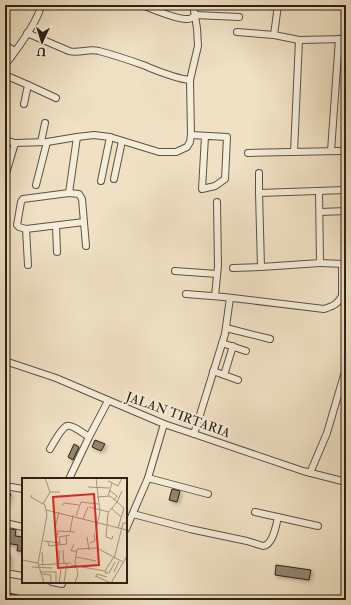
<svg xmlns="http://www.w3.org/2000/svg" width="351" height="605" viewBox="0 0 351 605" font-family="'IM FELL Double Pica',serif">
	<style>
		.building { fill: #928570; stroke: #2c2114; filter: url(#shadow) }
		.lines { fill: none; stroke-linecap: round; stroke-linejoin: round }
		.minor-casing { stroke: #5d5140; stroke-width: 8 }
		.minor { stroke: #f5ecd9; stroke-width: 6 }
		.labels { text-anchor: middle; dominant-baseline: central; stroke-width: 4; stroke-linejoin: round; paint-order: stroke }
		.street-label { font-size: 13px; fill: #2c2114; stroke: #f5ecd9 }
		.inset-road { fill: none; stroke: #a2947e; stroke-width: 1 }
		.view { fill: #d62828; fill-opacity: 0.15; stroke: #d62828; stroke-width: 2 }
		.inset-edge { fill: none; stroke: #2c2114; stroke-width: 2 }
	</style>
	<defs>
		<filter id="shadow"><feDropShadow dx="2" dy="2" stdDeviation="2" flood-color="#0004"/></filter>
	</defs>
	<rect width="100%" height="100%" fill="#f0e1c4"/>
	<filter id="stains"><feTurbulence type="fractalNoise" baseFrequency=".005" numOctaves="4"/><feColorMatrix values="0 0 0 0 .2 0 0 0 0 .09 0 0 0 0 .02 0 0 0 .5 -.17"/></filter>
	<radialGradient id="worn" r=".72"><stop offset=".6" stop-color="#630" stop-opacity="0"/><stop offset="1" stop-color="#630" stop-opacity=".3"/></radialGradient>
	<!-- building -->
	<g class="building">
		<path d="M95,440l10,4 -4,7 -9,-4z"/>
		<path d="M74,444l5,3 -6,13 -5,-3z"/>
		<path d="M172,489l8,2 -3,11 -8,-2z"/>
		<path d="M5,491l6,3 -6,14z"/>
		<path d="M6,528l10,2 -1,6 8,1v14h-6l1,-6 -13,-2z"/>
		<path d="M5,555h5l-1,14h-4z"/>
		<path d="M276,565l35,5 -2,10 -34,-5z"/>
		<path d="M8,593l24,5v2h-25z"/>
	</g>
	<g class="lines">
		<!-- minor casing -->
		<g class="minor-casing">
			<g id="minor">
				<path d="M142,5c10,4 36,15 45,14 4,0 5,-1 8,-4l44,2"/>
				<path d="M237,32l37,3 25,5 47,-1"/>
				<path d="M27,33l42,18c10,3 20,-3 30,0 15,4 30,9 44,14 15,6 30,13 47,15"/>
				<path d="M274,35l4,-30"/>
				<path d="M5,45l10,6"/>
				<path d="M5,65c10,-13 34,-45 36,-60"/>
				<path d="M5,75l23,10 -4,19"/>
				<path d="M28,85l28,13"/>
				<path d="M191,135l36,2 -2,42 -10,7 -13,3 3,-53"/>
				<path d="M5,140l10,3 32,-1 30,-5 17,-2 16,2 49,15h17l11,-5 3,-5 1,-7 -1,-55 8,-34 -1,-18 -4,-23"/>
				<path d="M41,142l4,-19"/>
				<path d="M331,151l8,-112"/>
				<path d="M294,152l5,-112"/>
				<path d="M248,153l92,-2"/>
				<path d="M5,177l10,-34"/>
				<path d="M114,179l8,-38"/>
				<path d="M101,181l9,-44"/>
				<path d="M36,185l11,-43"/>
				<path d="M69,193l8,-56"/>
				<path d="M259,193v-20"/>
				<path d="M320,212l26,-1"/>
				<path d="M84,222l-58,7 -7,-2 -2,-2 4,-23 2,-3 46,-6 10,1 3,5 4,47"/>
				<path d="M56,226l1,26"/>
				<path d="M26,229l2,36"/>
				<path d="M320,263l24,1"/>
				<path d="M261,267l-2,-74 87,-3"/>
				<path d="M233,268l28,-1 59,-4 -1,-72"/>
				<path d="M175,271l42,3"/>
				<path d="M186,294l38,3 100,12c9,-3 13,-4 18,-13v-32"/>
				<path d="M215,296l3,-30 -1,-64"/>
				<path d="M226,328l44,11"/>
				<path d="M222,343l24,8"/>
				<path d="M5,361l51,17 108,46 30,10 109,37 43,11"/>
				<path d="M213,371l25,9"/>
				<path d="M224,375l9,-29"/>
				<path d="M194,434l31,-100 5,-36"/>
				<path d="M50,449c3,-5 12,-22 17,-23 5,-2 17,8 22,11"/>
				<path d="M310,473l17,-40 19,-65"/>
				<path d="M148,478l60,16"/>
				<path d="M69,479l20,-42 19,-36"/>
				<path d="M5,486l18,3"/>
				<path d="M255,512l63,14"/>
				<path d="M133,514l57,15 57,12 16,5c10,-1 13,-20 15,-29"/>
				<path d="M5,523l18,4"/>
				<path d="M126,529l22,-51 16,-54"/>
				<path d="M5,573l18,3"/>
				<path d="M52,582l10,2"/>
			</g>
		</g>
		<!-- minor -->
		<use href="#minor" class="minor"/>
	</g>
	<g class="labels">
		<!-- street labels -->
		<g class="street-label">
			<text transform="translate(178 415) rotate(20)">JALAN TIRTARIA</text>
		</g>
	</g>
	<!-- overview -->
	<g transform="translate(22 478)">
		<rect width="105" height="105" fill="#f0e1c4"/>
		<path class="inset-road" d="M23,0l5,14M74,0l4,34 -4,18M86,3l10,5 4,-8M66,9l21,1M87,12l8,6 -3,4M10,17l-1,2 14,8 2,10 -9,48 6,20M86,18l4,-13M75,19l13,-1 14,12 -6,20M95,24l5,-11M21,26l7,-12h10M40,28l2,-3 15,2M67,29l20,5M89,30l10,9M24,32l81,20M54,38l5,-14 17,2M61,41l5,-12M33,50l4,-16M48,54l3,-17M91,58l-1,3 -6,-2 2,-24 9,-11M35,59l1,-6 17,1M65,59l2,13M22,63l16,2M26,64l1,4 18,-2 -1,-8M68,65l5,-2 -1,-7M52,66l-3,7h5M38,67l-1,-8 11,-2M41,72l1,13M20,74l1,13M54,79l20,4M92,81l9,-36h4M0,82l16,3M37,85v-13M16,87l33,-2M49,87l34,6 8,-13M10,89l20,1M84,93l-1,2h4l6,-11M18,94h16v11M92,94l5,-11M19,96l10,1v8M73,98l16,7M74,99l1,-3 10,3M37,105l2,-14M42,105l3,-20M53,105l3,-9 -3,-13 2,-12 20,-1 26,14M89,105l16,-27"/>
		<path class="view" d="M72,16l5,71 -41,3 -5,-71z"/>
		<rect width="105" height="105" class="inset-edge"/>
	</g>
	<!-- margin -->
	<rect width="351" height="605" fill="none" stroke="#f0e1c4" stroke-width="20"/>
	<rect x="6" y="6" width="339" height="593" fill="none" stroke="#2c2114" stroke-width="2"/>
	<rect x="10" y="10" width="331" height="585" fill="none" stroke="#2c2114"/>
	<!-- north arrow -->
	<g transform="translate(42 42) rotate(184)" stroke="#f5ecd9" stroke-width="3" paint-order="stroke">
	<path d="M0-3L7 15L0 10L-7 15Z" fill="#2c2114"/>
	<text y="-6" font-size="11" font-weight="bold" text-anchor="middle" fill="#2c2114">U</text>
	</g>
	<rect width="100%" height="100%" filter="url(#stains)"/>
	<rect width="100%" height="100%" fill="url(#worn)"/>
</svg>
